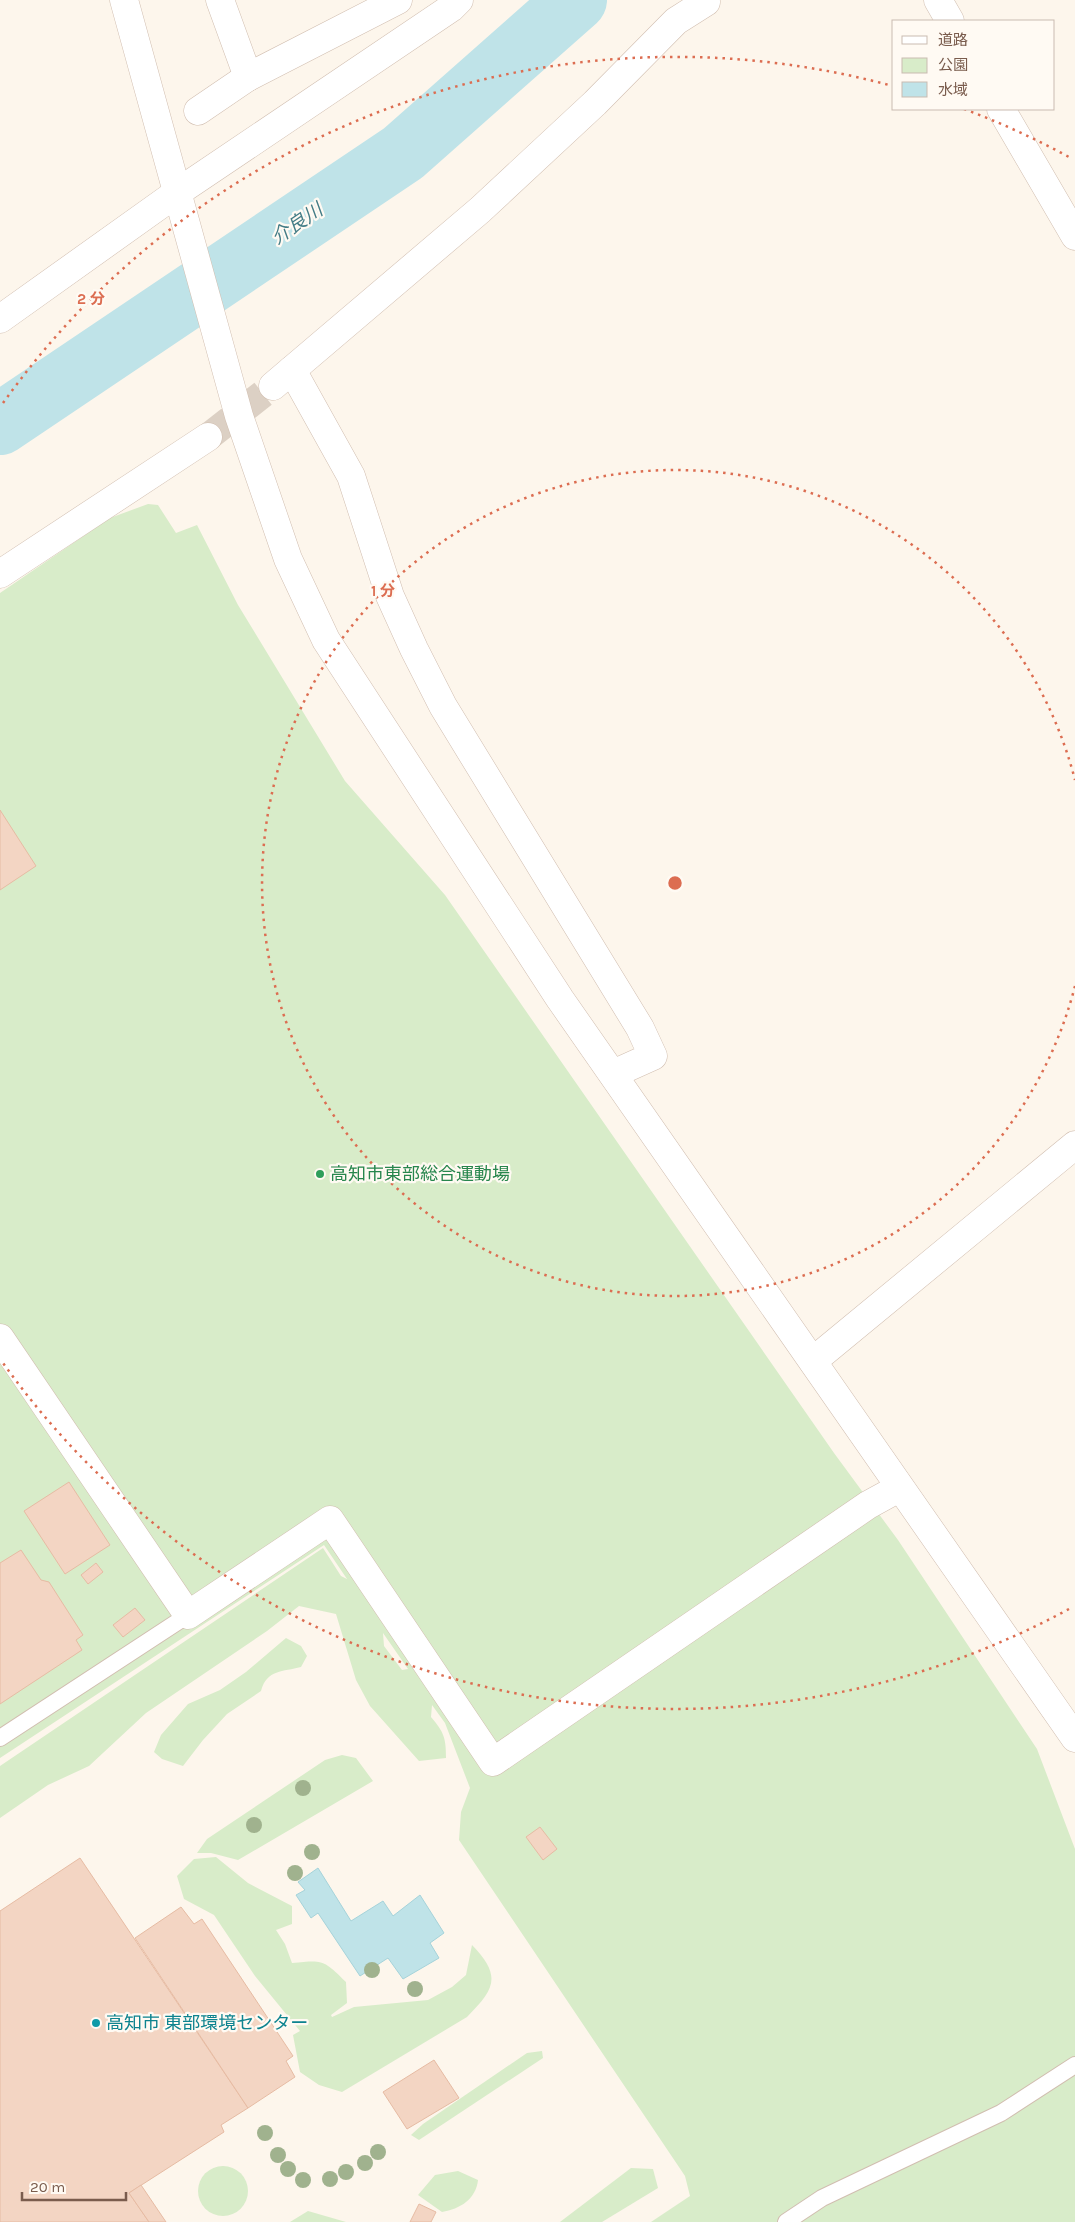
<svg xmlns="http://www.w3.org/2000/svg" width="1075" height="2222" viewBox="0 0 1075 2222" font-family="Karla,'Noto Sans JP',sans-serif">
	<style>
		.green { fill: #d8ecc9; fill-rule: evenodd }
		.water { fill: #bfe3e8; stroke: #a5d3da }
		.lines { fill: none; stroke-linecap: round; stroke-linejoin: round }
		.river { stroke: #bfe3e8; stroke-width: 62 }
		.building { fill: #f3d5c3; stroke: #e6bba3 }
		.tertiary-tunnel { stroke: #dcd0c4; stroke-width: 28; stroke-dasharray: 28 14; stroke-linecap: butt }
		.service-casing { stroke: #d1beb0; stroke-width: 18 }
		.minor-casing { stroke: #d1beb0; stroke-width: 29 }
		.tertiary-casing { stroke: #d1beb0; stroke-width: 29 }
		.service { stroke: #fff; stroke-width: 16 }
		.minor { stroke: #fff; stroke-width: 28 }
		.tertiary { stroke: #fff; stroke-width: 28 }
		.tree { fill: #a0b28e }
		.ring { fill: none; stroke: #dc6d51; stroke-width: 2.5; stroke-dasharray: 2.5 5 }
		.leisure-dot { fill: #2e9e5b; stroke: #fffaf3; stroke-width: 2 }
		.culture-dot { fill: #0f9aa8; stroke: #fffaf3; stroke-width: 2 }
		.labels { text-anchor: middle; dominant-baseline: central; stroke-width: 4.5; stroke-linejoin: round; paint-order: stroke }
		.leisure-label { font-size: 18px; fill: #27864d; stroke: #fffaf3; text-anchor: start }
		.culture-label { font-size: 18px; fill: #0d838f; stroke: #fffaf3; text-anchor: start }
		.water-label { font-size: 19px; font-style: italic; fill: #437c86; stroke: #fffaf3 }
		.centre { fill: #dc6d51; stroke: #fffaf3; stroke-width: 2.5 }
		.ring-label { font-size: 15px; text-anchor: middle; font-weight: bold; fill: #dc6d51; stroke: #fffaf3; stroke-width: 4.5; stroke-linejoin: round; paint-order: stroke }
	</style>
	<rect width="100%" height="100%" fill="#fdf6ec"/>
	<!-- green -->
	<g class="green">
		<path d="M148,504l10,1 18,28 21,-8 41,80 107,176 100,114 389,558 64,87 139,209 38,100v373h-424l39,-26 -5,-20 -226,-336 2,-28 9,-24 -25,-65 -13,-18 -1,12c13,15 15,21 15,41l-27,3 -49,-55 -14,-26 -20,-66 -37,-8 -32,25 -121,82 -57,53 -41,19 -48,33v-52l323,-218 18,28 6,3 -23,-34 -324,213v-1165l110,-75zM383,1633l25,36 -6,1 -18,-24z"/>
		<path d="M286,1638l15,8 6,10 -6,11c-18,5 -34,2 -40,24l-34,23 -24,26 -20,26 -21,-7 -8,-7 7,-17 27,-31 32,-14 26,-18z"/>
		<path d="M342,1755l14,3 17,23 -135,79 -27,-7h-14l10,-14 118,-79z"/>
		<path d="M216,1857l32,26 44,23v18l-16,6 9,14 7,19c31,-3 31,-4 54,19l1,21 -16,12 1,2 22,-10 74,-7 24,-13 14,-12 6,-30c30,31 23,44 -5,72l-125,75 -23,-7 -19,-13 -7,-37 7,-4 -45,-55 -41,-61 -30,-16 -7,-23 17,-17z"/>
		<path d="M542,2051l1,7 -124,82 -8,-5 12,-11 104,-71z"/>
		<circle cx="223" cy="2191" r="25"/>
		<path d="M631,2168l22,1 5,19 -56,34h-42z"/>
		<path d="M458,2171l20,9c-2,19 -18,29 -36,32l-24,-17 17,-20z"/>
		<path d="M308,2211l38,11h-56z"/>
	</g>
	<!-- water -->
	<path class="water" d="M318,1868l33,53 32,-20 10,15 27,-21 24,38 -14,10 9,15 -36,21 -15,-21 -28,18 -42,-63 -7,5 -15,-23 9,-5 -7,-8z"/>
	<g class="lines">
		<!-- river -->
		<path class="river" d="M0,424l403,-271 173,-153"/>
	</g>
	<!-- building -->
	<g class="building">
		<path d="M0,810l36,56 -36,24z"/>
		<path d="M69,1482l41,63 -45,29 -41,-63z"/>
		<path d="M21,1550l20,30 8,2 34,53 -7,5 6,10 -82,54v-141z"/>
		<path d="M96,1563l7,9 -15,12 -7,-9z"/>
		<path d="M135,1608l10,12 -22,17 -10,-12z"/>
		<path d="M540,1827l17,22 -14,11 -17,-23z"/>
		<path d="M80,1858l168,250 -27,17 3,7 -95,61 20,29h-149v-311z"/>
		<path d="M181,1907l13,17 8,-5 91,137 -7,5 9,16 -47,31 -113,-170z"/>
		<path d="M434,2060l25,38 -52,31 -24,-37z"/>
		<path d="M141,2185l25,37h-17l-20,-29z"/>
		<path d="M419,2204l17,8 -5,10h-21z"/>
	</g>
	<g class="lines">
		<!-- tertiary-tunnel -->
		<path class="tertiary-tunnel" d="M208,437l65,-51"/>
		<!-- service casing -->
		<g class="service-casing">
			<g id="service">
				<path d="M0,1738l188,-123"/>
				<path d="M786,2222l36,-24 179,-85 74,-48"/>
			</g>
		</g>
		<!-- minor casing -->
		<g class="minor-casing">
			<g id="minor">
				<path d="M220,0l28,77"/>
				<path d="M938,0l12,21"/>
				<path d="M1001,109l74,127"/>
				<path d="M198,111l50,-34 150,-77"/>
				<path d="M0,319l178,-127 273,-184 8,-8"/>
				<path d="M292,370l59,106 39,120 24,53 29,57 197,322 13,28 -40,18"/>
				<path d="M0,1338l188,277 142,-95 163,242 375,-257 31,-17"/>
				<path d="M813,1361l262,-216"/>
			</g>
		</g>
		<!-- tertiary casing -->
		<g class="tertiary-casing">
			<g id="tertiary">
				<path d="M124,0l115,416 49,143 38,81 234,359 515,739"/>
				<path d="M273,386l207,-176 115,-107 81,-82 30,-19"/>
				<path d="M0,574l208,-137"/>
			</g>
		</g>
		<!-- service -->
		<use href="#service" class="service"/>
		<!-- minor -->
		<use href="#minor" class="minor"/>
		<!-- tertiary -->
		<use href="#tertiary" class="tertiary"/>
	</g>
	<!-- trees -->
	<g class="tree">
		<circle cx="303" cy="1788" r="8"/>
		<circle cx="254" cy="1825" r="8"/>
		<circle cx="312" cy="1852" r="8"/>
		<circle cx="295" cy="1873" r="8"/>
		<circle cx="372" cy="1970" r="8"/>
		<circle cx="415" cy="1989" r="8"/>
		<circle cx="265" cy="2133" r="8"/>
		<circle cx="378" cy="2152" r="8"/>
		<circle cx="278" cy="2155" r="8"/>
		<circle cx="365" cy="2163" r="8"/>
		<circle cx="288" cy="2169" r="8"/>
		<circle cx="346" cy="2172" r="8"/>
		<circle cx="330" cy="2179" r="8"/>
		<circle cx="303" cy="2180" r="8"/>
	</g>
	<!-- distance rings -->
	<g class="ring">
		<path d="M1075 986A413 413 0 1 1 1075 780"/>
		<path d="M1069 1609A826 826 0 0 1 3 1363M3 403A826 826 0 0 1 889 85M964 109A826 826 0 0 1 1069 157"/>
	</g>
	<!-- markers -->
	<circle class="leisure-dot" cx="320" cy="1174" r="5"/>
	<circle class="culture-dot" cx="96" cy="2023" r="5"/>
	<g class="labels">
		<!-- leisure labels -->
		<g class="leisure-label">
			<text x="330" y="1174">高知市東部総合運動場</text>
		</g>
		<!-- culture labels -->
		<g class="culture-label">
			<text x="106" y="2023">高知市 東部環境センター</text>
		</g>
		<!-- water labels -->
		<g class="water-label">
			<text transform="translate(297 224) rotate(-34)">介良川</text>
		</g>
	</g>
	<circle cx="675" cy="883" r="8" class="centre"/>
	<g class="ring-label">
		<text x="91" y="304">2 分</text>
		<text x="383" y="596">1 分</text>
	</g>
	<!-- legend -->
	<rect x="892" y="20" width="162" height="90" fill="#fffaf3" stroke="#cabbb1"/>
	<rect x="902" y="36" width="25" height="8" fill="#ffffff" stroke="#cabbb1"/>
	<text x="938" y="45" font-size="15" fill="#7a5c4d">道路</text>
	<rect x="902" y="58" width="25" height="15" fill="#d8ecc9" stroke="#cabbb1"/>
	<text x="938" y="70" font-size="15" fill="#7a5c4d">公園</text>
	<rect x="902" y="82" width="25" height="15" fill="#bfe3e8" stroke="#cabbb1"/>
	<text x="938" y="95" font-size="15" fill="#7a5c4d">水域</text>
	<!-- scale -->
	<path d="M22 2192v8h104v-8" fill="none" stroke="#7a5c4d" stroke-width="2.5"/>
	<text x="30" y="2192" font-size="15" fill="#7a5c4d" stroke="#fffaf3" stroke-width="4" paint-order="stroke">20 m</text>
</svg>
